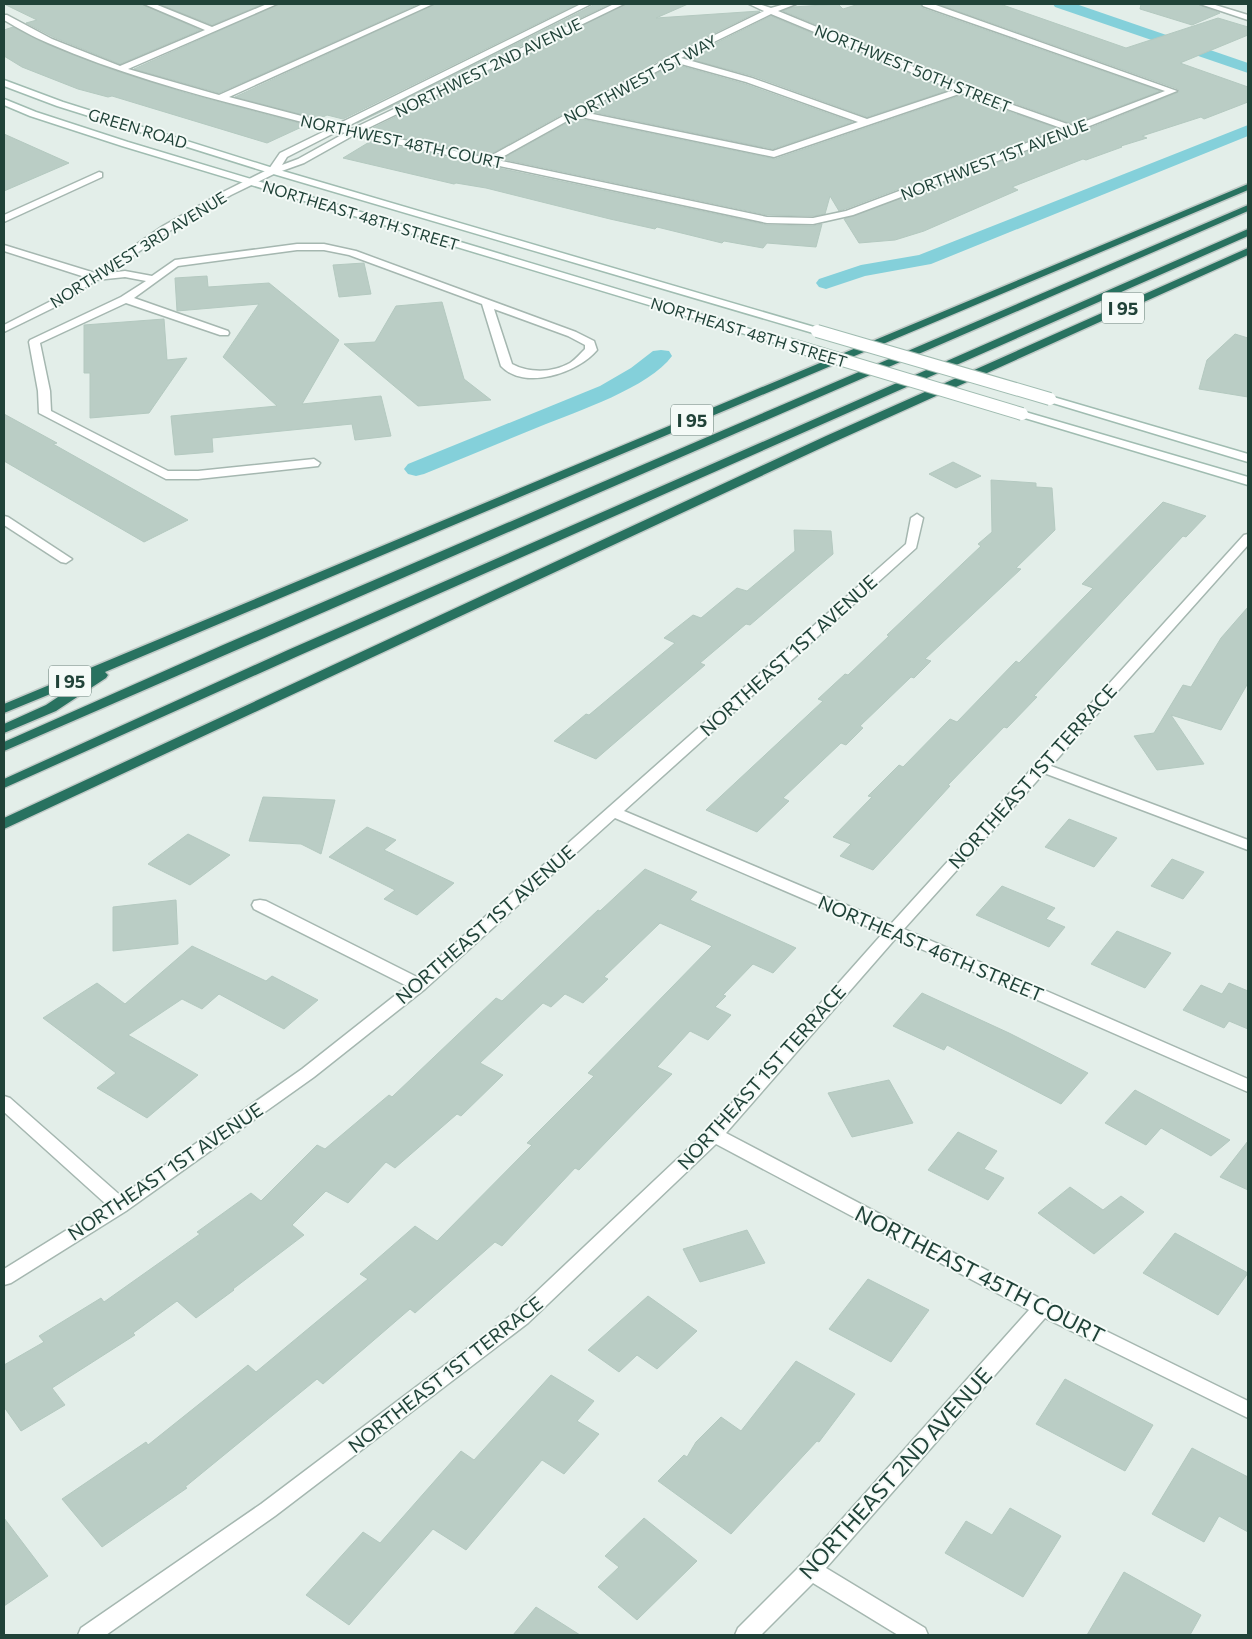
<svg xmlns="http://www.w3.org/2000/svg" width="1252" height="1639" viewBox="0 0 1252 1639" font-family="Commissioner,sans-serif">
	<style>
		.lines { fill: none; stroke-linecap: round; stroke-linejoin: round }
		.canal { fill: #84d0da; fill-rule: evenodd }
		.building { fill: #bacdc5; stroke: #b4c9c0 }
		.service-casing { stroke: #a5b7b0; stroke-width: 3 }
		.minor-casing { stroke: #a5b7b0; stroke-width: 3 }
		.secondary-casing { stroke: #a0bcb1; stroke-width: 3 }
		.motorway-casing { stroke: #c1cac7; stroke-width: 3 }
		.service { fill: #fff; fill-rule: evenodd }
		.minor { fill: #fff; fill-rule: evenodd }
		.secondary { fill: #fff; fill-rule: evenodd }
		.motorway { fill: #287260; fill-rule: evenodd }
		.secondary-bridge-casing { stroke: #a0bcb1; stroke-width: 14; stroke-linecap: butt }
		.secondary-bridge { stroke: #fff; stroke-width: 12 }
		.labels { text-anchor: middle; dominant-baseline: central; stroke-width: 4; stroke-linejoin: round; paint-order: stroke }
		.far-street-label { font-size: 16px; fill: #204238; stroke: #f4faf7 }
		.shield { fill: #f4faf7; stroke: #607971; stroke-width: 1 }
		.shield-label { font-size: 18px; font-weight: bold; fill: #204238 }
		.street-label { font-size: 19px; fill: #204238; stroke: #f4faf7 }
		.near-street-label { font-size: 22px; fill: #204238; stroke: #f4faf7 }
	</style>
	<rect width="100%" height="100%" fill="#e3eee9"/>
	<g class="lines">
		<!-- canal -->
		<g class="canal">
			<path d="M1053,4h23l172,59v10l-193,-66z"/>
			<path d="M1248,125v11l-317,128 -66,12 -39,13 -7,-2 -3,-4 3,-4 42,-14 58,-10z"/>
			<path d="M661,350l8,1 3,5c-22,31 -96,56 -131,70 -39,16 -78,32 -117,48l-8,2 -8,-2 -4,-5 4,-5 192,-78 31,-18 22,-17z"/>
		</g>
	</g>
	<!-- building -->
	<g class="building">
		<path d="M4,4h138l58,26 -80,34 -67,-27 -27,-14 11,-3z"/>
		<path d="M159,4h104l-51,21z"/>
		<path d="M279,4h140l-200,89 -85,-24z"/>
		<path d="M435,4h142l-234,115 -16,-4 -8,4 -84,-22z"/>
		<path d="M593,4h17l-253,119 235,-117z"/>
		<path d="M626,4h62l-32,14 104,-7 -91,44 -182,101 -104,-22 3,-2 -13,-4z"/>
		<path d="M838,4l5,5 16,-5h61l2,4 238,83 -87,33 -107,-38 -183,-75 10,-4z"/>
		<path d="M938,4h62l126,44 92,-30 30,9v8l-68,28 68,24v15l-44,17 -3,-2 -59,19 5,2 -26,8 1,1 -36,13 -3,-1 -71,28 6,3 -94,41 -29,9 -36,3 -15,-24 234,-86 101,-41 -1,-3z"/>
		<path d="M1141,4h57l22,9 -28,12 -52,-16z"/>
		<path d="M771,16l178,74 -82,27 -114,-41 -67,-18z"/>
		<path d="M13,27l29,15 74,29 70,22 120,32 -39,18 -155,-47 -4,1 -30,-8 -56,-22 -18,-11v-26z"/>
		<path d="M674,64l71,20 107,38 -79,27 -185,-38z"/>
		<path d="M962,95l97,34 -214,80 -6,2 -9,-15 -5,18 -12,2 -46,-1 -265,-56 74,-41 199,41z"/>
		<path d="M4,134l65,29 -65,28z"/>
		<path d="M371,141l396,84 46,1 9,-2 -6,23 -49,-4 -4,5 -39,-7 -2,2 -65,-16 -2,2 -45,-10 -124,-31 -30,-5 -2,1 -111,-26z"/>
		<path d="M364,263l7,31 -32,3 -6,-32z"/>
		<path d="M207,276l1,11 61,-4 70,57 -37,64 79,-8 10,40 -36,4 -3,-16 -140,14 1,14 -38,3 -4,-39 106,-10 -54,-49 36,-53 -82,7 -2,-33z"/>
		<path d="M442,302l22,77 27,21 -73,6 -74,-62 31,-2 21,-36z"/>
		<path d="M164,319l3,41 20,-2 -38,55 -59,5v-45h-6v-48z"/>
		<path d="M1235,334l13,4v59l-49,-8 8,-29z"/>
		<path d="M4,414l53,29 -4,1 135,76 -44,22 -140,-81z"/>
		<path d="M953,462l28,14 -25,12 -27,-14z"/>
		<path d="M991,480l45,3v4l16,1 3,42 -39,38 5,1 -96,90 6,2 -17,17 -3,-1 -51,49 3,2 -17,17 -5,-2 -58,55 6,3 -32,31 -51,-22 117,-109 -5,-2 27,-25 3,1 41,-39 -2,-1 94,-89 -3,-2 14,-12z"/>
		<path d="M1163,502l43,14 -20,21 -3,-1 -44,47 -105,113 3,1 -30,31 -3,-1 -56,58 2,1 -77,84 -33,-14 11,-12 -18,-7 39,-40 -4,-1 31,-31 4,2 47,-48 7,3 59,-61 3,2 74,-75 -11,-4z"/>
		<path d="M794,530l37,1 2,23 -83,71 -4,-1 -46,39 5,2 -109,94 -42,-18 32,-27 3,1 86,-72 -11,-5 29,-23 8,3 36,-30 10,3 48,-40z"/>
		<path d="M1248,607v76l-27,47 -50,-15 33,49 -47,6 -23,-34 20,-3 29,-48 8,2 30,-49z"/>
		<path d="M263,797l72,3 -14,54 -20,-10 -52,-3z"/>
		<path d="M1069,819l48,19 -23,29 -49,-20z"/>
		<path d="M367,827l29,13 -12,10 70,33 -37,32 -33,-16 11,-9 -66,-33z"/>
		<path d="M188,834l42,21 -40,30 -42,-21z"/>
		<path d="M1172,859l32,13 -21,27 -32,-13z"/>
		<path d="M645,869l52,23 -7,8 106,48 -23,25 -20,-9 -30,31 3,1 -11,11 16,8 -23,25 -18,-9 -33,36 15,7 -93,96 -4,-2 -73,78 -7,-4 -80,71 -5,-4 -87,75 -6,-5 -132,108 2,1 -85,59 -40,-48 84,-57 2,3 100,-80 8,7 112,-93 -8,-5 55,-48 22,15 95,-96 -5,-2 67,-67 -6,-3 124,-127 -52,-23 -56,54 4,2 -25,24 -18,-9 -14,13 -8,-4 -63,60 23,12 -42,41 -4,-2 -62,54 -9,-6 -38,41 -22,-12 -34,34 12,10 -71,54 1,1 -38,28 -19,-17 -44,32 2,2 -83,53 13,17 -44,26 -17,-24v-42l40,-23 -5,-6 62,-38 3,4 96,-68 -3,-2 54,-39 10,8 56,-56 8,4 64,-54 3,2 104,-99 6,3 96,-91 2,1z"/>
		<path d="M1002,886l53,22 -9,11 19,8 -16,20 -73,-32z"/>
		<path d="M176,900l2,44 -65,7v-44z"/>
		<path d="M1117,931l54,22 -26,35 -54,-24z"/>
		<path d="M192,946l74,35 6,-5 46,24 -34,29 -65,-35 -17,15 -20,-10 -54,36 70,40 -51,43 -50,-30 19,-15 -73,-55 54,-35 28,21z"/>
		<path d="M1229,983l19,8v38l-19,-8 -5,7 -41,-18 18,-25 21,9z"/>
		<path d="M922,993l87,40 79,40 -27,31 -114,-59 -3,5 -51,-24z"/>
		<path d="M889,1080l24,43 -61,14 -24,-44z"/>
		<path d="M1135,1090l95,50 -19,16 -50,-28 -15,17 -41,-22z"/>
		<path d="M958,1132l39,19 -13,18 20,9 -16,22 -60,-30z"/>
		<path d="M1248,1141v49l-28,-13z"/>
		<path d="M1070,1187l33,23 18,-14 23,16 -50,42 -56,-41z"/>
		<path d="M747,1230l18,33 -65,19 -17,-33z"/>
		<path d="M1175,1233l73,40 -30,42 -75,-42z"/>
		<path d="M868,1279l61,31 -38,52 -62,-33z"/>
		<path d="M648,1296l49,35 -40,38 -20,-14 -18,17 -31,-22z"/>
		<path d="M796,1361l59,33 -36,48 -2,-1 -86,93 -73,-53 26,-26 3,2 9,-15 25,-25 20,14z"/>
		<path d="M551,1375l43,26 -17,20 22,13 -35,40 -22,-14 -76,90 -33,-21 -84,96 -43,-30 57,-63 17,11 81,-92 13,9z"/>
		<path d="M1065,1379l88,46 -28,46 -89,-47z"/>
		<path d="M1192,1448l56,29v55l-29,-16 -15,26 -52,-28z"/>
		<path d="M1010,1508l51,28 -38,61 -78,-44 21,-32 26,14z"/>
		<path d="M4,1518l44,58 -44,30z"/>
		<path d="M644,1518l53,43 -60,59 -39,-33 21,-20 -14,-11z"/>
		<path d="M1124,1572l77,43 -11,20h-103z"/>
		<path d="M536,1607l44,28h-67z"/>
	</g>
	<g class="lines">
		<!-- service casing -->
		<g class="service-casing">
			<path id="service" d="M297,244h27l32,7 220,81 18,9 3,9c-19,23 -73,41 -96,16l-19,-62 -133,-49 -25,-5h-27l-119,16 -44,32 94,33 1,2 -1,2h-8l-94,-32 -86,40 10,48 1,20 117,60h30l116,-12 6,4 -2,3 -120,13h-32l-127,-66 -1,-22 -9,-49 1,-2 91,-43 25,-16 -21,-4 -29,3 -5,-3 1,-2 33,-4 27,5 23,-16zM494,309l74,27 17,9v4c-4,4 -9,10 -15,14 -18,10 -41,10 -58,1z"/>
		</g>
		<!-- minor casing -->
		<g class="minor-casing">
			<g id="minor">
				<path d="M144,4h11l57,23 55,-23h10l-149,65 91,26 204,-91h10l-204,93 107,28 245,-121h10l-245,123 6,2 262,-125h10l-262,127 125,27 183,-101 94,-46 -15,-7h10l12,4 14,-4h11l-18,7 187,77 108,38 92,-35 -242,-85 -1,-2h11l244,87 -100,40 -224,84 -40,9 -46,-1 -413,-88 -50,28 -28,10 -45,22 -60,35 -112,75 -55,27v-7l47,-24 37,-23 -84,-27v-6l91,28 68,-47 62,-35 44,-22 11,-16 49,-24c-95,-25 -191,-47 -281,-86 -15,-6 -30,-15 -44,-23v-5h3l45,24 68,27 85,-36zM771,14l183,76 -87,29 -115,-41 -71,-20zM674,62l72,20 112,40 -85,29 -190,-39zM962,93l102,36 -218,82 -33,7 -46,-1 -270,-57 79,-44 198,41zM338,131l7,2 -47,26 -16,6 5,-8z"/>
				<path d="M1200,4h12l36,11v5z"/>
				<path d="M99,172l3,1v4l-98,45v-7z"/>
				<path d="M917,514l6,4 -7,30 -292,263 267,113 353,-389 4,-1v11l-197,221 197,74v10l-204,-77 -140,156 344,150v13l-352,-154 -170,195 323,170 199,98v17l-203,-100 -219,250 99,60 3,7h-30l-85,-52 -52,52h-26l3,-7 65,-65 226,-253 -313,-166 -188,179 -253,193 -169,119h-28l3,-7 180,-124 253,-191 194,-183 175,-197 -268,-115 -190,171 -111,88 -188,134 -115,72 -7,2v-16l103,-64 -103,-93v-16l6,2 111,98 181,-127 105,-83 -153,-77 -2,-4 2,-4 6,-1 6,1 151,76 489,-433 5,-26z"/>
				<path d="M4,516l4,1 64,42 -6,4 -5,-1 -57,-37z"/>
			</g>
		</g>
		<!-- secondary casing -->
		<g class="secondary-casing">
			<g id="secondary">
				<path d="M4,80l59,22 213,67 545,160 1,2 -1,2h-8l-543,-160 -213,-67 -53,-20z"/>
				<path d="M4,99l32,13 92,30 665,200 2,2 -2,2h-8l-663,-200 -92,-30 -26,-11z"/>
				<path d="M1050,396l198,58v8l-202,-61 -2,-2 2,-2z"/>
				<path d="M1022,411l226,66v8l-230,-69 -2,-2 2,-2z"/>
			</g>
		</g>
		<!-- motorway casing -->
		<g class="motorway-casing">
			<g id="motorway">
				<path d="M1248,184v6l-1143,482 3,3 -2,3 -50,33 -52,22v-9l42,-19 36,-24 -78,32v-9z"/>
				<path d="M1248,205v6l-1244,540v-9l219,-97z"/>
				<path d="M1248,229v7l-950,420 -294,132v-9l284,-129z"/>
				<path d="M1248,248v7l-414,187 -830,387v-11l822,-382z"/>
			</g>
		</g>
		<!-- service -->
		<use href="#service" class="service"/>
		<!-- minor -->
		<use href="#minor" class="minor"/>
		<!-- secondary -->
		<use href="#secondary" class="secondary"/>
		<!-- motorway -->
		<use href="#motorway" class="motorway"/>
		<!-- secondary-bridge casing -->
		<g class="secondary-bridge-casing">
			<g id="secondary-bridge">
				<path d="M817,331l233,68"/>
				<path d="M789,344l233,70"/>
			</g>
		</g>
		<!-- secondary-bridge -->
		<use href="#secondary-bridge" class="secondary-bridge"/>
	</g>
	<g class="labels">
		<!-- far-street labels -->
		<g class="far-street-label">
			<text transform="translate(488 67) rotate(-26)">NORTHWEST 2ND AVENUE</text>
			<text transform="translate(913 68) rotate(22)">NORTHWEST 50TH STREET</text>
			<text transform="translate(640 79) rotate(-28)">NORTHWEST 1ST WAY</text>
			<text transform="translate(138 128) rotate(17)">GREEN ROAD</text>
			<text transform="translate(402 141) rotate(12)">NORTHWEST 48TH COURT</text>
			<text transform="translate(994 159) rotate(-21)">NORTHWEST 1ST AVENUE</text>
			<text transform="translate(361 215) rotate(17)">NORTHEAST 48TH STREET</text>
			<text transform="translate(138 249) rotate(-32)">NORTHWEST 3RD AVENUE</text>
			<text transform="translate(749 332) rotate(17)">NORTHEAST 48TH STREET</text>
		</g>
		<!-- shield labels -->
		<g class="shield">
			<rect x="1102" y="292.5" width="42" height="31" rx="4"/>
			<rect x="671" y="404.5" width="42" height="31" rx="4"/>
			<rect x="49" y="665.5" width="42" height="31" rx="4"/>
		</g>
		<g class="shield-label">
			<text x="1123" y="308">I 95</text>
			<text x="692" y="420">I 95</text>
			<text x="70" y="681">I 95</text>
		</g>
		<!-- street labels -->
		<g class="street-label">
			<text transform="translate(788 655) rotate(-42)">NORTHEAST 1ST AVENUE</text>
			<text transform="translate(1032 776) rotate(-48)">NORTHEAST 1ST TERRACE</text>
			<text transform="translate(485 924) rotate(-41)">NORTHEAST 1ST AVENUE</text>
			<text transform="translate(931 948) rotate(23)">NORTHEAST 46TH STREET</text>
			<text transform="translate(761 1077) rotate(-48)">NORTHEAST 1ST TERRACE</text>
			<text transform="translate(165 1171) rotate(-34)">NORTHEAST 1ST AVENUE</text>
			<text transform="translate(445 1374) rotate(-38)">NORTHEAST 1ST TERRACE</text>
		</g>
		<!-- near-street labels -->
		<g class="near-street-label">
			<text transform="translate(980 1274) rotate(27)">NORTHEAST 45TH COURT</text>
			<text transform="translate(895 1473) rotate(-48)">NORTHEAST 2ND AVENUE</text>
		</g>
	</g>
	<!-- border -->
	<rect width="1252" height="1639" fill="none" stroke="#204238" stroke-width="10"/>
</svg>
